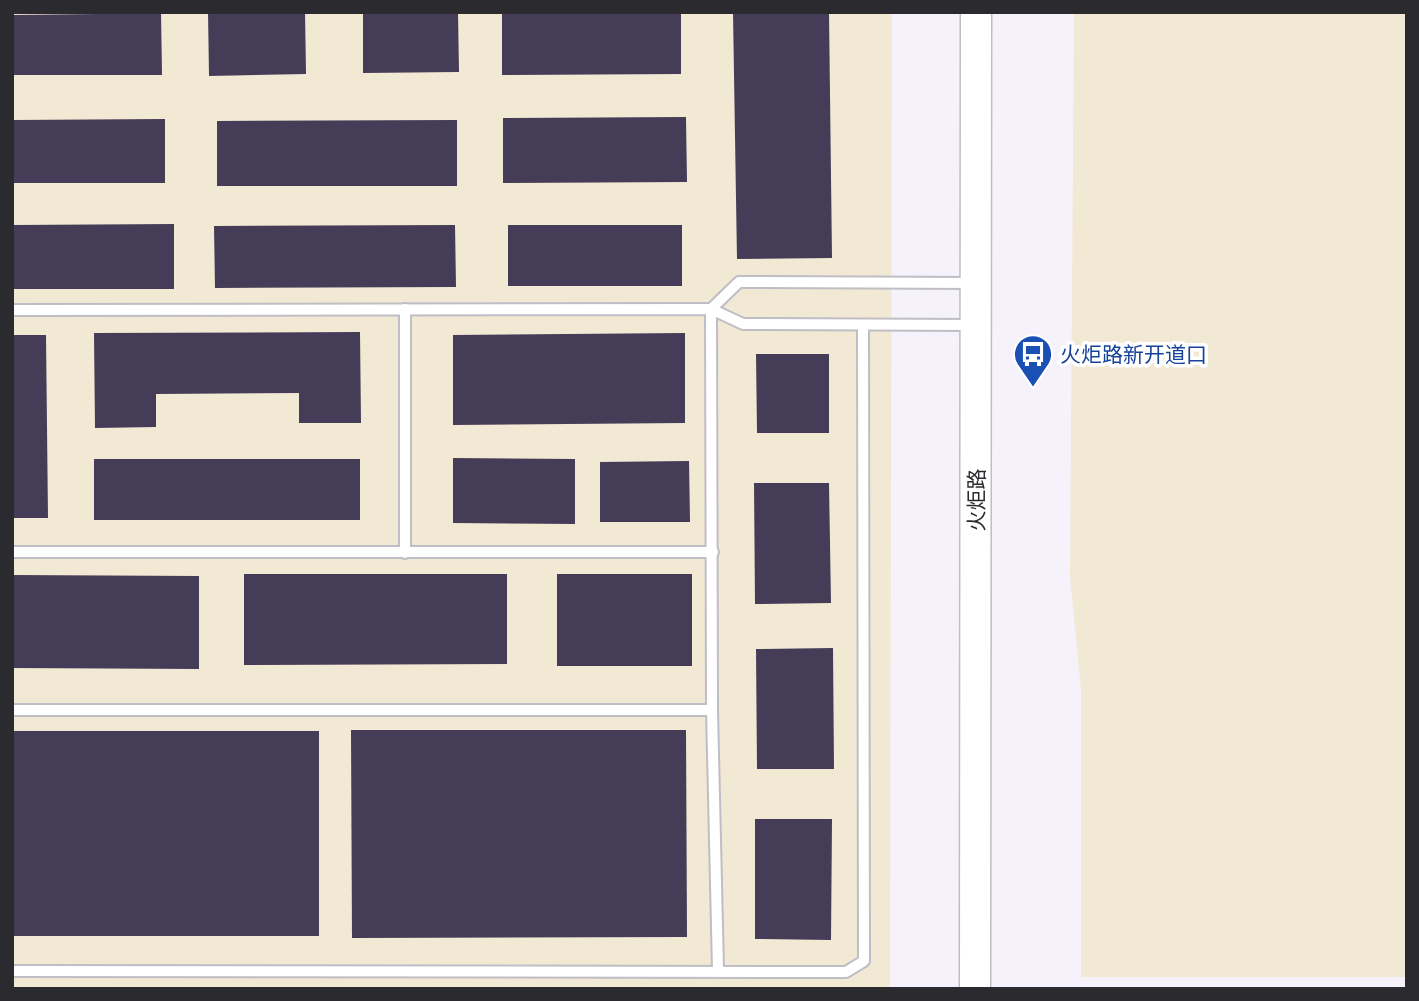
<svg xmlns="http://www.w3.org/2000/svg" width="1419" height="1001" viewBox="0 0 1419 1001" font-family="Rubik,'Noto Sans SC',sans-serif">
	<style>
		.industrial { fill: #f2e9d4 }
		.building { fill: #453c57 }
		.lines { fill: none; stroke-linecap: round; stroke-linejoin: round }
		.lane-casing { stroke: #bfbdc5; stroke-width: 14 }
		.secondary-casing { stroke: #bfbdc5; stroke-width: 33 }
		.lane { stroke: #fff; stroke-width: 10 }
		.secondary { stroke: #fff; stroke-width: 30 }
		.labels { text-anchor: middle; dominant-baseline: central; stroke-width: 7; stroke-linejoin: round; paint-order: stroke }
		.transit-label { font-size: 21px; fill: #164399; stroke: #fff; text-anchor: start }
		.street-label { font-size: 21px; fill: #2b2a2e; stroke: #fff }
	</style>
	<rect width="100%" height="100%" fill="#f5f2fb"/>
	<!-- industrial -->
	<g class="industrial">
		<path d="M12,12h880l-2,977h-878z"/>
		<path d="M1074,12h333v965h-326v-286l-11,-115z"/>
	</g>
	<!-- building -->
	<g class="building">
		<path d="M96,12h65l1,63h-150v-60l84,-1z"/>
		<path d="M208,12h97l1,62 -97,2z"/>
		<path d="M363,12h95l1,60 -96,1z"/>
		<path d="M502,12l179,2v60l-179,1z"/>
		<path d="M733,12h96l3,246 -95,1z"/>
		<path d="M686,117l1,65 -184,1v-65z"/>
		<path d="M165,119v64h-153v-63z"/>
		<path d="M457,120v66h-240v-65z"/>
		<path d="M174,224v65h-162v-64z"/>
		<path d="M455,225l1,62 -241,1 -1,-62z"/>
		<rect x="508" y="225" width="174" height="61"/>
		<path d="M360,332l1,91h-62v-30l-143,1v33l-61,1 -1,-95z"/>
		<path d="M685,333v90l-232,2v-90z"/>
		<path d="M12,335h34l2,183h-36z"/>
		<path d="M756,354h73v79h-72z"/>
		<path d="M453,458l122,1v65l-122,-1z"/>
		<rect x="94" y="459" width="266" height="61"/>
		<path d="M689,461l1,61h-90v-60z"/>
		<path d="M754,483h75l2,120 -76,1z"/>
		<path d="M244,574h263v90l-263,1z"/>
		<rect x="557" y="574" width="135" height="92"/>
		<path d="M12,575l187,1v93l-187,-1z"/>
		<path d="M833,648l1,121h-77l-1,-120z"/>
		<path d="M351,730h335l1,207 -335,1z"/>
		<rect x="12" y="731" width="307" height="205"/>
		<path d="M755,819h77l-1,121 -76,-1z"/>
	</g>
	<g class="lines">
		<!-- lane casing -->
		<g class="lane-casing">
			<g id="lane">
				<path d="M405,309v244"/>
				<path d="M12,310l699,-1 1,401 6,260"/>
				<path d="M973,325l-230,-1 -32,-15 28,-27 236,1"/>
				<path d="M12,552h701"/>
				<path d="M12,710h700"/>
				<path d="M12,971l834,1 18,-11 -1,-636"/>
			</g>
		</g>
		<!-- secondary casing -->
		<g class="secondary-casing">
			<path id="secondary" d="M975,989l1,-977"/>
		</g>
		<!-- lane -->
		<use href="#lane" class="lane"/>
		<!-- secondary -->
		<use href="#secondary" class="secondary"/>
	</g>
	<!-- icons -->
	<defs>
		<g id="bus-pin" transform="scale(2.0125)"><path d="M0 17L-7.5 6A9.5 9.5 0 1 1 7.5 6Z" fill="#1a4fb4" stroke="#fff"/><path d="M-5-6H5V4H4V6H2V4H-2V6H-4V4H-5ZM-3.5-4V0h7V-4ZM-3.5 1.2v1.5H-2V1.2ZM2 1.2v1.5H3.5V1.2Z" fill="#fff"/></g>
	</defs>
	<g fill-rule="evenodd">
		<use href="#bus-pin" x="1033" y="354"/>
	</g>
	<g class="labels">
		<!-- transit labels -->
		<g class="transit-label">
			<text x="1060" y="354">火炬路新开道口</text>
		</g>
		<!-- street labels -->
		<g class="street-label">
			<text transform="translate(976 500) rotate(-90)">火炬路</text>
		</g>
	</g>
	<!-- border -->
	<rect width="1419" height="1001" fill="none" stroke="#2b2a2e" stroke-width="28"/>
</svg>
